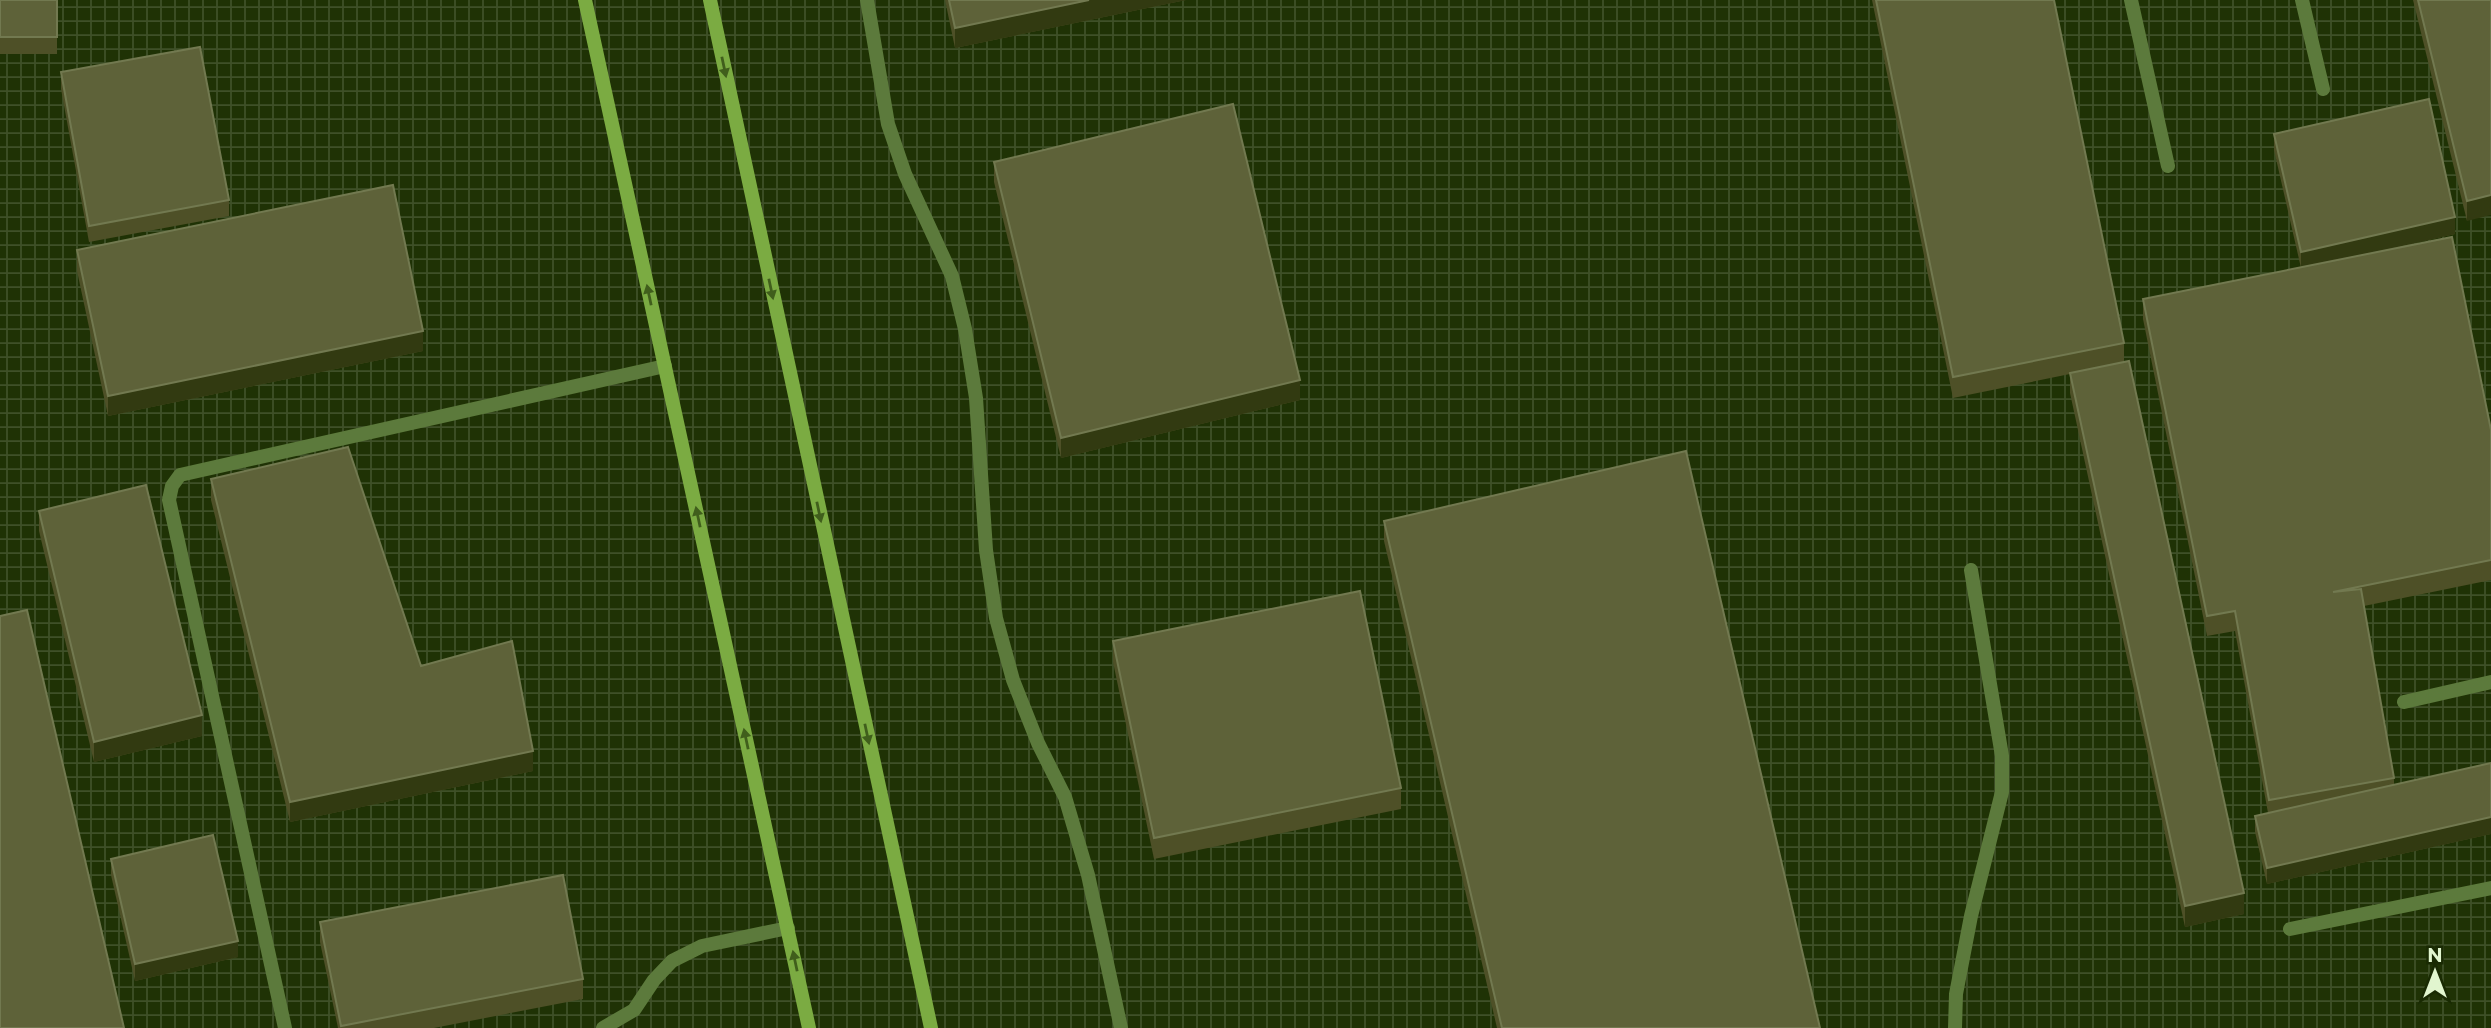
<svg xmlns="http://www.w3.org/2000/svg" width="2491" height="1028" viewBox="0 0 2491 1028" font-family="Montserrat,sans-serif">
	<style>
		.industrial { fill: url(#industrial-grid) }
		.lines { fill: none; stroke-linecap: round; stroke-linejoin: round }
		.lane { stroke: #5c7a3c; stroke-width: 14 }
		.street { stroke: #5c7a3c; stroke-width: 14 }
		.secondary { stroke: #7bab42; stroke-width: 14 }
		.wall { fill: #4e5027 }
		.shaded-wall { fill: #323a11 }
		.building { fill: #5e6239; stroke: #727950; stroke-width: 2 }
		.oneway { fill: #405e1c }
	</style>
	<defs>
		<pattern id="industrial-grid" width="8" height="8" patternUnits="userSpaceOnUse" patternTransform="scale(1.75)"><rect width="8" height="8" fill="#1f3205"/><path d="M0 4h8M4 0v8" fill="none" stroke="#3f5028"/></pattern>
	</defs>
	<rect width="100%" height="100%" fill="#192a03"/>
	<!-- industrial -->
	<rect class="industrial" x="0" y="0" width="2491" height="1028"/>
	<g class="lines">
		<!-- lane -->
		<g class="lane">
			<path d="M2131,0l37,166"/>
			<path d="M2302,0l21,89"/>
			<path d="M2404,702l87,-20"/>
			<path d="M2290,929l201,-41"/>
			<path d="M285,1028l-116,-528 3,-14 8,-11 485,-109"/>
			<path d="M603,1028l31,-18 20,-30 18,-19 30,-15 86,-18"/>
			<path d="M1955,1028l1,-34 15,-78 31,-124v-36l-31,-186"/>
		</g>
		<!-- street -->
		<path class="street" d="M867,0l21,124 17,50 47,102 13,53 11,69 10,152 10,68 17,62 25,63 27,54 23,78 33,153"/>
		<!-- secondary -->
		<g class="secondary">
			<path d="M585,0l224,1028"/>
			<path d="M710,0l221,1028"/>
		</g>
	</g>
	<!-- wall -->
	<g class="wall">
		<rect x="0" y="0" width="57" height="54"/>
		<path d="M945,0h241l-231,48z"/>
		<path d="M1872,0h182l70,343v19l120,552 -59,13 -115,-534v-19l-117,24z"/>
		<path d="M2413,0h78l-24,221z"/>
		<path d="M61,72l168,128v16l-140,26 -28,-153z"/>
		<path d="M2274,134l181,100 -115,26 151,170v150l-127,26 30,172v7l97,-22v71l-224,50 -12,-52v-16l13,-3 -33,-182 -28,5 -64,-317v-20l158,-31 -27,-118z"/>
		<path d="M994,162l306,238 -239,58 -67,-276z"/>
		<path d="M77,250l346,101 -315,65 -31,-145z"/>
		<path d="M211,479l210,187 112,105 -243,51 -79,-322z"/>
		<path d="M39,511l163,225 -108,26 -55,-231z"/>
		<path d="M1384,521l436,507h-323l-113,-487z"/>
		<path d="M1113,641l288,147v21l-247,50 -41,-197z"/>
		<path d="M111,859l127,98 -103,24 -24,-106z"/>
		<path d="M320,922l263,57v20l-149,29h-96l-18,-86z"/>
	</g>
	<!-- shaded-wall -->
	<g class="shaded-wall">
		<path d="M1089,0h97l-231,48v-20z"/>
		<path d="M2491,195v20l-24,6v-20z"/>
		<path d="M2455,217v17l-154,35v-17z"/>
		<path d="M423,331v20l-315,65v-20z"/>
		<path d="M1300,380v20l-239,58v-20z"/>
		<path d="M202,715v21l-108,26v-20z"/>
		<path d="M533,751v20l-243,51v-20z"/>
		<path d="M2491,817v17l-224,50v-16z"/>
		<path d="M2244,893v21l-59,13v-21z"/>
		<path d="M238,941v16l-103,24v-17z"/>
	</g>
	<!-- building -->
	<g class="building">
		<rect x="0" y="0" width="57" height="37"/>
		<path d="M949,0h140l-134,28z"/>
		<path d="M1876,0h178l70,343 -171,34z"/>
		<path d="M2418,0h73v195l-24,6z"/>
		<path d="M200,47l29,153 -140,26 -28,-154z"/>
		<path d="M2429,99l26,118 -154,35 -27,-118z"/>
		<path d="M1233,104l67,276 -239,58 -67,-276z"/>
		<path d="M393,185l30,146 -315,65 -31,-146z"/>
		<path d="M2452,237l39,193v130l-158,32 28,-3 33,189 -125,22 -34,-189 -28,5 -64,-317z"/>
		<path d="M2129,361l115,532 -59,13 -115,-533z"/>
		<path d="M348,447l73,219 91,-25 21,110 -243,51 -79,-323z"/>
		<path d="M1686,451l134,577h-318l-118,-507z"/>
		<path d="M146,485l56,230 -108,27 -55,-231z"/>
		<path d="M1360,591l41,197 -247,50 -41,-197z"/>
		<path d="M27,610l97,418h-124v-412z"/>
		<path d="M2491,763v54l-224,51 -12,-52z"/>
		<path d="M213,835l25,106 -103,23 -24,-105z"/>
		<path d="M563,875l20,104 -242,47 -21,-104z"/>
	</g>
	<!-- one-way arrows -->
	<defs><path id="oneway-solid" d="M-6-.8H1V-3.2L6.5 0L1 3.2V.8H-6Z" transform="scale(1.75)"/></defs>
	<g class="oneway">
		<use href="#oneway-solid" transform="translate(724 67) rotate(78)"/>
		<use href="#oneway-solid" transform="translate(771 289) rotate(78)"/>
		<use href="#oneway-solid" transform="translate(649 295) rotate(-102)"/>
		<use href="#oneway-solid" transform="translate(819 512) rotate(78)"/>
		<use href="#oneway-solid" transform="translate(698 517) rotate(-102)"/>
		<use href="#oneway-solid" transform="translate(867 734) rotate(78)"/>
		<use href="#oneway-solid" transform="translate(746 739) rotate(-102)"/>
		<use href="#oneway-solid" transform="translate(795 961) rotate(-102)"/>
	</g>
	<!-- north arrow -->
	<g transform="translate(2435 972)" stroke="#192a03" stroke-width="5" paint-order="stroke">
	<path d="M0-5L12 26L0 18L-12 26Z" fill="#e1f5cf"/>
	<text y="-10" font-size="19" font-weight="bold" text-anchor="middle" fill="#e1f5cf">N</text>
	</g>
</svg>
